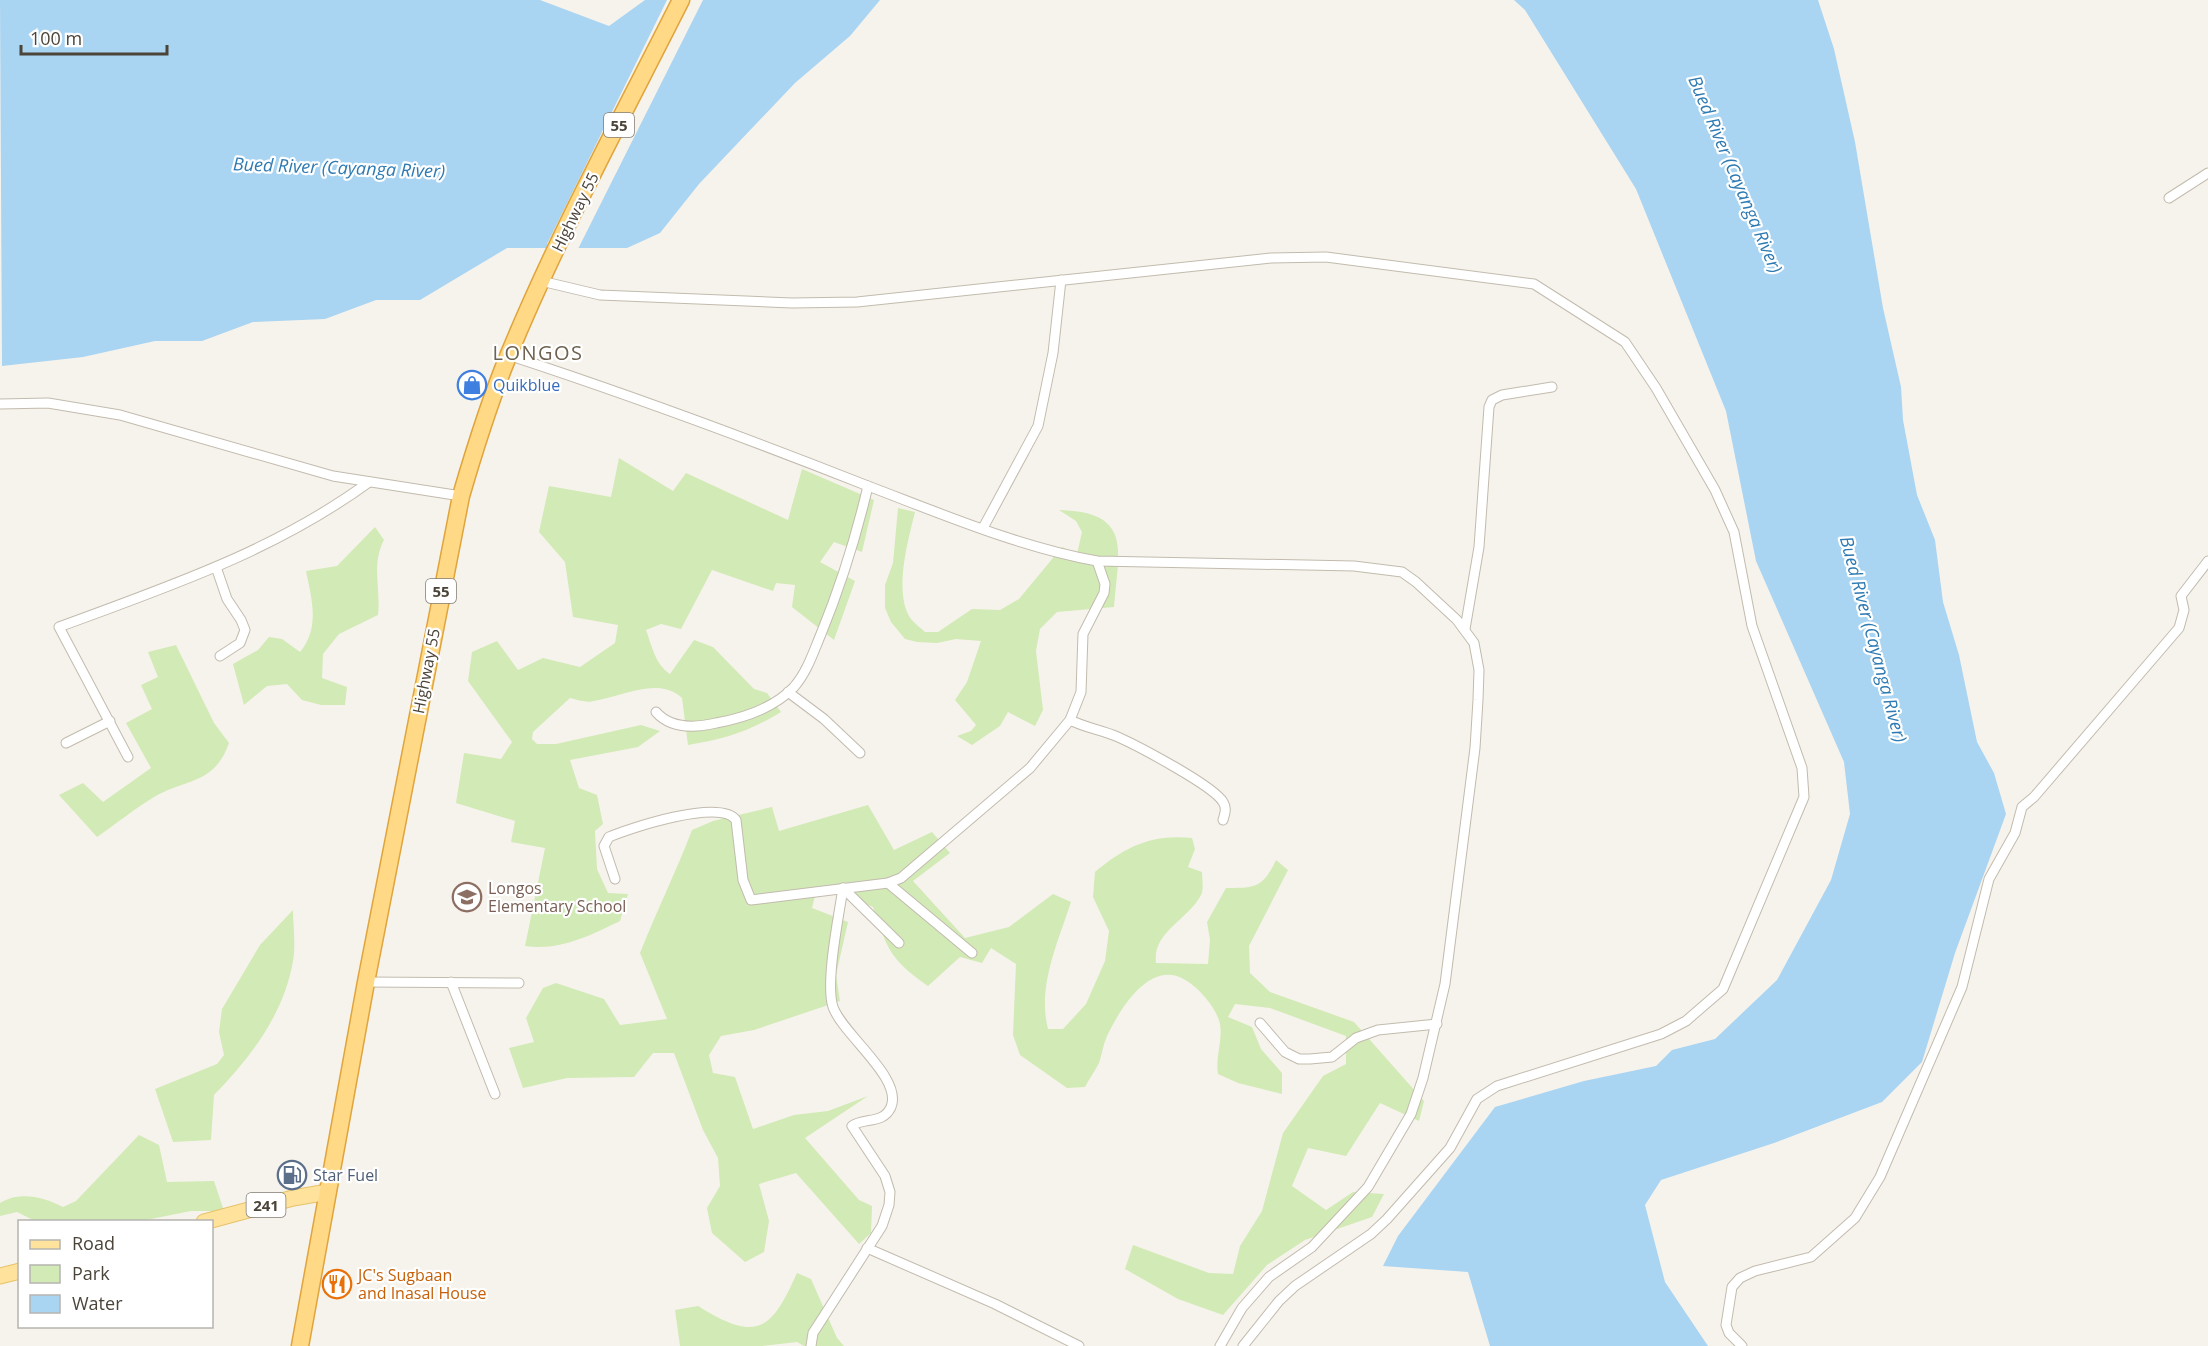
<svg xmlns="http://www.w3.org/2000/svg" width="2208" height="1346" viewBox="0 0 2208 1346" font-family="'Open Sans',sans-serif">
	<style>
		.green { fill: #d2eab5 }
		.water { fill: #a9d4f2 }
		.pier { fill: #f6f3ec }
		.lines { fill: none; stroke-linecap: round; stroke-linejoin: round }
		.minor-casing { stroke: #c2bbae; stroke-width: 11 }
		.primary-casing { stroke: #e6c16a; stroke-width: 17 }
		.trunk-casing { stroke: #e0a43c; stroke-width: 19 }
		.minor { stroke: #fff; stroke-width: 9 }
		.primary { stroke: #ffe39c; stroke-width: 15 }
		.trunk { stroke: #ffd985; stroke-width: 16 }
		.labels { text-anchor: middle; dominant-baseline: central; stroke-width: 4.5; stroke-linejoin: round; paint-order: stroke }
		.shield { fill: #fff; stroke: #817c74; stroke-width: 1.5 }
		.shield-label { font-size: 15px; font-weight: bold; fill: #4b4439 }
		.street-label { font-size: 16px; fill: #4b4439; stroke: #fff }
		.shop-label { font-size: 16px; fill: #366cbe; stroke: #fff; text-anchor: start }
		.education-label { font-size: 16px; fill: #785e54; stroke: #fff; text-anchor: start }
		.service-label { font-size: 16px; fill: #4e5e75; stroke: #fff; text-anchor: start }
		.food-label { font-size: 16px; fill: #c56008; stroke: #fff; text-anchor: start }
		.water-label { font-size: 18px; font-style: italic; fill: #2e7ab2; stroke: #fff }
		.quarter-label { font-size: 20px; letter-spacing: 1.5px; fill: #6e6250; stroke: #fff }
	</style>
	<rect width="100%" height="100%" fill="#f6f3ec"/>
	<!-- green -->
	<g class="green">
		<path d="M619,458l54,33 13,-18 102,47 14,-51 72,31 -12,52 -28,-10 -14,20 35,19 -21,59 -42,-33 3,-22 -19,-2 -3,8 -61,-21 -31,59 -20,-5 -15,6c6,16 9,34 24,44l24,-34 19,7 41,42 13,4 14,19c-33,20 -56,27 -93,33l-6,-47c-24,-22 -61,-1 -88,3 -7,2 -16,-1 -24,-3l-37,34 -1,7 5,5h19l85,-19 19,6 -22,16 -68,13 9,28 18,7 6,29 -8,7 2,38 11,24 20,1 -8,27c-31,15 -60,30 -95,25l20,-98 -34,-6 4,-21 -59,-18 8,-50 37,6 11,-17 -44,-61 4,-29 25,-11 21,29 25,-12 37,9 35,-24 3,-18 -45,-8 -8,-55 -26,-30 10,-46 62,11z"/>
		<path d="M898,508l17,4c-7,29 -22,82 -4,107 4,5 10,9 14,13h13l34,-23 28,1 19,-11 43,-52 15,7 5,-22 -6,-11 -17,-11c75,2 59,41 55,97l-57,5 -17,17 -4,22 7,59 -8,16 -27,-14 -8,14 -28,19 -15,-9 14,-5 5,-6 -21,-25 12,-18 14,-41 -25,-2 -19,4 -20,-1 -12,-3 -14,-17 -6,-14v-23l8,-22z"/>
		<path d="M375,527l9,13c-13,24 -3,49 -6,75l-39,19 -16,20 -1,24 25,9 -2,18h-24l-19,-5 -15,-16 -20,2 -23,19 -11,-41 25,-14 11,-13 13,2 18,13c20,-24 12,-52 6,-81l31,-5z"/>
		<path d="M176,645l38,78 15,20c-15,42 -42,35 -75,54 -20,12 -38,27 -57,40l-38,-42 24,-12 20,19 48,-34 -25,-45 26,-14 -11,-24 17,-8 -10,-25z"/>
		<path d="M868,805l26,45 38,-18 18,21 -37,28 52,57 44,-11 44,-33 18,8c-13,40 -34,85 -23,127h15l23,-25 19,-43 4,-30 -16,-34 2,-25c30,-25 56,-38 97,-34l3,11 -7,18 14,5c0,7 2,17 -1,23 -13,25 -49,37 -45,68l52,1 2,-24 -3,-18 19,-34c29,0 37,0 50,-28l12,10 -39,76 1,27 20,19 84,30 70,79 -5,20 -39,-18 -34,53 -38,-8 -16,38 34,24 27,-18 31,2 -12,23 -67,23 -38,25 -44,50 -45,-16 -53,-30 8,-24 76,28 24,1 7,-28 22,-35 21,-78 40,-57 23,-12v-28l-76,-28 -35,-4 -7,13 24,10 9,22 21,24v21l-44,-11 -20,-9c-3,-17 5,-33 2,-50 -3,-15 -20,-35 -33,-43 -36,-24 -67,28 -80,55 -4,9 -5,18 -8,27 -4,8 -10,16 -14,24l-18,1 -47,-33 -7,-20 3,-71 -25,-16 -9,15 -22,-6 -32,29c-38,-27 -40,-35 -55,-79l-35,-15 -23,4 -3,12 36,14 -12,53 4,26 -86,29 -33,6 -12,19 4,18 22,4 18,52 41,-14 34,-4 40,-15 -63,42 54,62 13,6 -1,27 -12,11 -63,-71 -37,11 10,37 -5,31 -19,10 -33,-29 -5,-25 13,-22 -2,-28 -15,-28 -29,-77h-21l-19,24 -67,1 -44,10 -14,-40 25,-6 -8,-24 17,-30 13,-5 48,16 16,26 47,-6 -27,-66c16,-41 36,-81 52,-123l21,-9 59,-14 7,24z"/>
		<path d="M293,910c0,16 3,35 0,51 -9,53 -42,96 -79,134l-3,45 -38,2 -18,-53 62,-25 7,-9 -5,-23 3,-23 38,-64z"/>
		<path d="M139,1135l20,10 8,37 47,-1 10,30h-33l-55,11 -101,-1 -18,-9 -17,4v-13c20,-12 43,-6 63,4l13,-6z"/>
		<path d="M797,1273l14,6 26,59 7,8h-40l-7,-4 -35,4h-82l-5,-36 23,-4c59,37 73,25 99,-33z"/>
	</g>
	<!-- water -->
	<g class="water">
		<path d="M0,0h540l69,26 36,-26h235l-30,36 -55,47 -96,101 -39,49 -33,15h-120l-87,52h-44l-51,19 -72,3 -51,19h-47l-72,16 -81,9z"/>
		<path d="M1514,0h304l16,49 21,93 28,166 18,79 2,33 14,75 18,45 8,62 16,53 18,87 17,31 12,41 -51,139 -33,109 -40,40 -108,41 -113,37 -16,25 20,77 43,64h-218l-22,-74 -85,-6 15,-30 97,-129 89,-26 72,-15 16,-16 43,-11 62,-59 54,-100 19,-66 -6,-52 -88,-201 -30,-150 -90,-222 -111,-179z"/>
	</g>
	<!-- pier -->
	<path class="pier" d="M667,0h36l-126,251h-18l-12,-7z"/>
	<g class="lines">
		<!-- minor casing -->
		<g class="minor-casing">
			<g id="minor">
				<path d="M2169,198l39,-25"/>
				<path d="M541,281l59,14 192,8 65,-1 414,-44 55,-1 208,27 91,58 31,46 59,102 19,42 18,94 50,142 2,29 -81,192 -37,32 -25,13 -164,52 -20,13 -27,49 -63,71 -16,15 -76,52 -16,15 -36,45"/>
				<path d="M508,355c122,40 241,84 360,131 74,28 151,61 229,75l257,5 48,6 14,10 41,38 17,23 5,27 -1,30 -3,48 -30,236 -22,94 -12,36 -43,73 -56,60 -43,30 -27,31 -22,38"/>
				<path d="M0,404l48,-1 72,12 213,61 128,20"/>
				<path d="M983,528l55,-102 15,-73 8,-73"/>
				<path d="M216,567l11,32 14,21 4,10 -5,13 -20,13"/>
				<path d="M1465,629l14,-82 10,-140 3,-7 10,-5 50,-8"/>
				<path d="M788,692l36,27 36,34"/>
				<path d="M656,712c15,17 39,16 60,11 28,-5 57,-14 78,-36 13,-15 19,-34 27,-53 20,-49 35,-97 47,-148"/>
				<path d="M1070,720c16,8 32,10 48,17 20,9 96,49 105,65 4,6 2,11 0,18"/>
				<path d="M66,743l44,-22"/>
				<path d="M128,757l-69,-130c108,-40 216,-76 310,-145"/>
				<path d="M615,879l-11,-33 5,-9c21,-9 112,-39 127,-17l7,60 8,20 137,-17 13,-5 129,-110 40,-48 11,-28 2,-58 21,-41 1,-9 -8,-23"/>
				<path d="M888,883l84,70"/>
				<path d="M843,888l56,55"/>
				<path d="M366,982l153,1"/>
				<path d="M451,982l44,112"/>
				<path d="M1260,1023l25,29 14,7h11l22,-2 24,-19 22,-8 59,-6"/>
				<path d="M867,1248l128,56 84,42"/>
				<path d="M811,1346l2,-13 69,-107 7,-21 1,-13 -5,-16 -33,-50c11,-9 31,-1 39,-19 12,-29 -48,-72 -58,-100 -8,-24 6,-92 10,-119"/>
				<path d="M1742,1346l-13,-13 -3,-8 6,-38 8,-9 15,-7 56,-14 44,-39 25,-41 82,-190 27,-108 26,-46 7,-26 12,-10 145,-169 5,-18 -3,-14 27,-35"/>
			</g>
		</g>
		<!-- primary casing -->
		<g class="primary-casing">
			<g id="primary">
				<path d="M204,1222l89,-24 35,-6"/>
				<path d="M0,1276l20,-5"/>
			</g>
		</g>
		<!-- trunk casing -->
		<g class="trunk-casing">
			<path id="trunk" d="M300,1346l66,-364 95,-486c14,-48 29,-96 48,-142 50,-121 113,-237 172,-354"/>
		</g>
		<!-- minor -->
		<use href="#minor" class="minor"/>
		<!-- primary -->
		<use href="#primary" class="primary"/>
		<!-- trunk -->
		<use href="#trunk" class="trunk"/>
	</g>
	<!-- icons -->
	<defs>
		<g id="shop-ring" transform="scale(1.5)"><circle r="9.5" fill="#fff" stroke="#3f7fe0" stroke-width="1.5"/><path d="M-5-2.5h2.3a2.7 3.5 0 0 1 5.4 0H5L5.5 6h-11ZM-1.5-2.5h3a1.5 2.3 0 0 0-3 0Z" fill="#3f7fe0"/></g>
		<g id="school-ring" transform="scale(1.5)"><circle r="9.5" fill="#fff" stroke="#8d6e63" stroke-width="1.5"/><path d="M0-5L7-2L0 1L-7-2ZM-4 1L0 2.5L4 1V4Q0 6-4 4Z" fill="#8d6e63"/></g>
		<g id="fuel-ring" transform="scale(1.5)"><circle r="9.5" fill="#fff" stroke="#5c6f8a" stroke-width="1.5"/><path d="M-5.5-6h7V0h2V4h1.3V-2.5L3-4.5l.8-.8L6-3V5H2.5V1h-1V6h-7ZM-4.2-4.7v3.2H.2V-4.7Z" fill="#5c6f8a"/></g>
		<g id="restaurant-ring" transform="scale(1.5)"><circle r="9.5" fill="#fff" stroke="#e8710a" stroke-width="1.5"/><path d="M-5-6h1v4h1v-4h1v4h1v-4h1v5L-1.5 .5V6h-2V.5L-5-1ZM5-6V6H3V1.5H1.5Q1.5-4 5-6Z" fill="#e8710a"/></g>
	</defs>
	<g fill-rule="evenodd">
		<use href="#shop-ring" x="472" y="385"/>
		<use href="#school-ring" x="467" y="897"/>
		<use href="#fuel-ring" x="292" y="1175"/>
		<use href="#restaurant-ring" x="337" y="1284"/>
	</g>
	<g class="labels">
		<!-- shield labels -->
		<g class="shield">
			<rect x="604" y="113" width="30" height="24" rx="4.5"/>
			<rect x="426" y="579" width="30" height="24" rx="4.5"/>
			<rect x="246.5" y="1193" width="39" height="24" rx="4.5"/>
		</g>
		<g class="shield-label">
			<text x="619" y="125">55</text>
			<text x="441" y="591">55</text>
			<text x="266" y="1205">241</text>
		</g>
		<!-- street labels -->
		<g class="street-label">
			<text transform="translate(575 212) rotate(-64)">Highway 55</text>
			<text transform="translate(426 671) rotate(-79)">Highway 55</text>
		</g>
		<!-- shop labels -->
		<g class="shop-label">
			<text x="493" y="385">Quikblue</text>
		</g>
		<!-- education labels -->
		<g class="education-label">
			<text x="488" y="888">Longos<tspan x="488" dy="18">Elementary School</tspan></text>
		</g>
		<!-- service labels -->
		<g class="service-label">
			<text x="313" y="1175">Star Fuel</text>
		</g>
		<!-- food labels -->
		<g class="food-label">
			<text x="358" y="1275">JC's Sugbaan<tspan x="358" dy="18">and Inasal House</tspan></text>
		</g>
		<!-- water labels -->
		<g class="water-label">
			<text transform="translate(339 167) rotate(2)">Bued River (Cayanga River)</text>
			<text transform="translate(1736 174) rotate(67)">Bued River (Cayanga River)</text>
			<text transform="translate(1874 639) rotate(75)">Bued River (Cayanga River)</text>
		</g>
		<!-- quarter labels -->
		<g class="quarter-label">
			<text x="538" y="352">LONGOS</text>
		</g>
	</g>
	<!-- legend -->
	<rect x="18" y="1220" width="195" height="108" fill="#ffffff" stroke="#b7b4b0" stroke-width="1.5"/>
	<rect x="30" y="1240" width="30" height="9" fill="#ffe39c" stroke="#b7b4b0" stroke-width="1.5"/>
	<text x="72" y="1250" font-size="18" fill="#4b4439">Road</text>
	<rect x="30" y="1265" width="30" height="18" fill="#d2eab5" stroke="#b7b4b0" stroke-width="1.5"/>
	<text x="72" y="1280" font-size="18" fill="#4b4439">Park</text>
	<rect x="30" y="1295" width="30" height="18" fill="#a9d4f2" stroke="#b7b4b0" stroke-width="1.5"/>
	<text x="72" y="1310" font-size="18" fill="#4b4439">Water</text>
	<!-- scale -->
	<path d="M21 45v9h146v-9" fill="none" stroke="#4b4439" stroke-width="3"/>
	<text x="30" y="45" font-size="18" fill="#4b4439" stroke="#ffffff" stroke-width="4.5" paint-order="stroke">100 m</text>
</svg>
